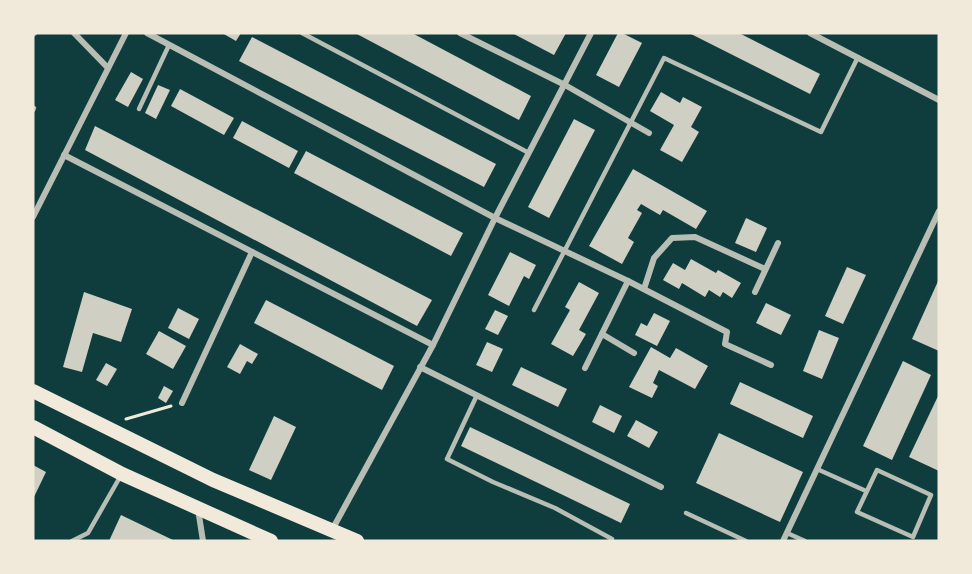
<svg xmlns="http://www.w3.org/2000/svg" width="972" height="574" viewBox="0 0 972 574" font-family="Quicksand,sans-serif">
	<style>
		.building { fill: #cfcfc3 }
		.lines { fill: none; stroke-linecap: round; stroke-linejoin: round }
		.path { stroke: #f1e9da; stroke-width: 3 }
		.service { stroke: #b8beb3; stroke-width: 4.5 }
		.minor { stroke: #b8beb3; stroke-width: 6 }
		.primary { stroke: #f1e9da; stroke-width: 14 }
	</style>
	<rect width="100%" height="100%" fill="#0f3d3e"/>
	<!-- building -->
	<g class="building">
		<path d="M222,33h19l-5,8z"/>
		<path d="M355,33h57l119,63 -12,24z"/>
		<path d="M512,33h54l-12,22z"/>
		<path d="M618,33h4l20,10 -23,44 -23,-12z"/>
		<path d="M689,33h50l81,41 -10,20z"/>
		<path d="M252,37l244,127 -12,23 -245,-126z"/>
		<path d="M131,72l12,7 -15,28 -13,-7z"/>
		<path d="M158,85l12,5 -14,29 -11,-6z"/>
		<path d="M180,89l54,29 -10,17 -53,-29z"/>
		<path d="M661,92l19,11 3,-6 19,10 -11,20 8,5 -17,30 -22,-12 14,-25 -24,-14z"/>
		<path d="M574,119l21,11 -46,88 -21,-11z"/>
		<path d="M242,121l56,30 -9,17 -56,-30z"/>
		<path d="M95,126l337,174 -15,26 -332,-176z"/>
		<path d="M306,151l157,82 -12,23 -157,-83z"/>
		<path d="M633,169l74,42 -11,18 -33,-19 -3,5 -19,-11 -4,6 5,3 -14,25 6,4 -12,22 -33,-18z"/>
		<path d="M746,218l21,10 -11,24 -21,-9z"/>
		<path d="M510,252l26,13 -7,14 -5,-3 -15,30 -21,-11z"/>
		<path d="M691,259l25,14 2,-3 23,13 -9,15 -9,-6 -3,5 -11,-7 -4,7 -23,-14 -3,6 -16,-9 10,-17 12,7z"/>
		<path d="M847,267l19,8 -23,49 -18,-8z"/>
		<path d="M939,279v72l-27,-12z"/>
		<path d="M579,282l20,11 -20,37 7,4 -13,22 -22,-12 19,-34 -5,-3z"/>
		<path d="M84,292l48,17 -11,33 -28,-9 -11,39 -19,-5z"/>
		<path d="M266,300l128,66 -12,24 -128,-67z"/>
		<path d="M766,303l25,12 -10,20 -25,-12z"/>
		<path d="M178,308l21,11 -10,20 -21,-11z"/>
		<path d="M495,310l13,6 -10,19 -13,-6z"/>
		<path d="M654,313l16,8 -13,25 -22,-11 6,-12 6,3z"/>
		<path d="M819,330l20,8 -17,41 -19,-8z"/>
		<path d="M159,331l27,15 -13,23 -27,-15z"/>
		<path d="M487,342l16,7 -11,23 -16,-7z"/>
		<path d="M240,344l18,10 -6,10 -5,-3 -7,13 -13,-7z"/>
		<path d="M651,347l19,11 6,-10 32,18 -13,23 -36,-19 -6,13 5,3 -6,12 -23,-11z"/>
		<path d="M903,361l28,14 -39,85 -29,-14z"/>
		<path d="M106,363l11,6 -10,17 -11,-6z"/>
		<path d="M521,367l46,22 -9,18 -46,-22z"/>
		<path d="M740,382l73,34 -10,22 -73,-34z"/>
		<path d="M164,386l9,5 -7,12 -8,-5z"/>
		<path d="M939,394v77l-30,-14z"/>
		<path d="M600,405l22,11 -8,17 -22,-11z"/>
		<path d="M274,416l22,11 -25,53 -22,-10z"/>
		<path d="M636,420l22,12 -9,16 -22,-12z"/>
		<path d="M470,427l160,77 -9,19 -160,-77z"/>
		<path d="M719,433l84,39 -23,50 -84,-39z"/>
		<path d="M33,465l13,7 -13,27z"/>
		<path d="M121,515l54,26h-66z"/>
	</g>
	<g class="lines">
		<!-- path -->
		<path class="path" d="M126,419l45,-13"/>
		<!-- service -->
		<g class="service">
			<path d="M302,33l227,120"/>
			<path d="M139,109l30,-64"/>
			<path d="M33,110l1,-2"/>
			<path d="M534,310l130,-252 157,74 37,-75"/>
			<path d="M477,395l-30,64 46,23 62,26 57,31"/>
			<path d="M817,469l49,22"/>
			<path d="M877,470l54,25 -18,42 -56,-25z"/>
			<path d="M686,513l60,28"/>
			<path d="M787,533l18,8"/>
			<path d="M72,541l16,-8 32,-56"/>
		</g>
		<!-- minor -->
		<g class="minor">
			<path d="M74,33l34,35"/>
			<path d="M147,33l348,185 133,63 99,51 -2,12 46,21"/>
			<path d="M460,33l105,52 84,48"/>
			<path d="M810,33l129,67"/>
			<path d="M33,34l1,-1"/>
			<path d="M64,155l369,190"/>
			<path d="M33,217l93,-184"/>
			<path d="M644,289l10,-31 18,-20 23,-1 70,32"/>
			<path d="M755,292l23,-49"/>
			<path d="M602,334l32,19"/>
			<path d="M420,367l241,120"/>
			<path d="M585,368l43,-87"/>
			<path d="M182,403l70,-151"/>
			<path d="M198,509l5,32"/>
			<path d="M332,530l101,-185 62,-127 96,-185"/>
			<path d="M783,541l156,-330"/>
		</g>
		<!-- primary -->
		<g class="primary">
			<path d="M33,391l180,89 144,61"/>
			<path d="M33,427l89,47 149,67"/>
		</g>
	</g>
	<!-- border -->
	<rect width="972" height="574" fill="none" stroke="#f1e9da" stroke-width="69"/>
</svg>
